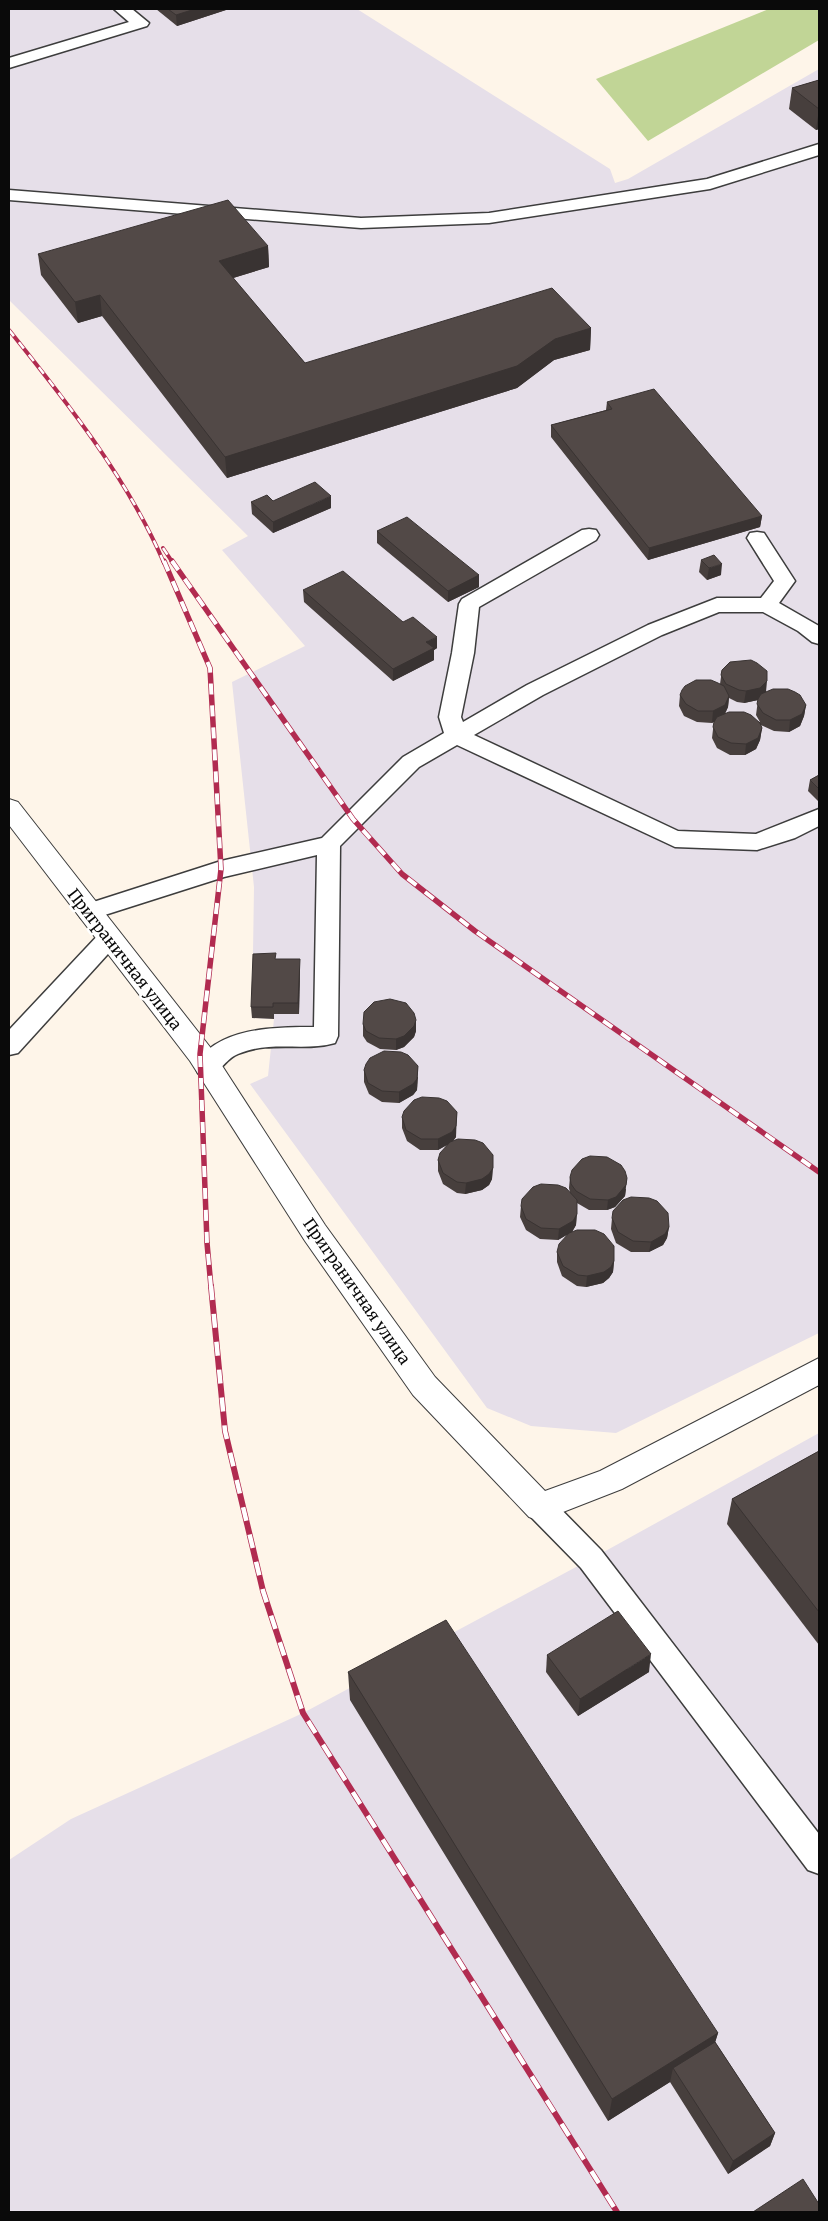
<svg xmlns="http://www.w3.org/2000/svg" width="828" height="2221" viewBox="0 0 828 2221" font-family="Merriweather,serif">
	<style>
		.industrial { fill: #e6dfe9 }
		.forest { fill: #c1d596 }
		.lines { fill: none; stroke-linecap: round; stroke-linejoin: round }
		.lane-casing { stroke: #3d3d3d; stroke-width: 3 }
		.street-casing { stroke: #3d3d3d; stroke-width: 2 }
		.lane { fill: #fff; fill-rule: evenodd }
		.street { fill: #fff; fill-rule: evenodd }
		.rail-far2-casing { stroke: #b12b50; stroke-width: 4 }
		.rail-far1-casing { stroke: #b12b50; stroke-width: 5.5 }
		.rail-casing { stroke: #b12b50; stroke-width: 6 }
		.rail-far2 { stroke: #fff; stroke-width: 2.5; stroke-dasharray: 8; stroke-linecap: butt }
		.rail-far1 { stroke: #fff; stroke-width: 4; stroke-dasharray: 11; stroke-linecap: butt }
		.rail { stroke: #fff; stroke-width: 4.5; stroke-dasharray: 14; stroke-linecap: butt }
		.wall { fill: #473f3d; fill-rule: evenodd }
		.shaded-wall { fill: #393332 }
		.building { fill: #524947; stroke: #393332 }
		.labels { text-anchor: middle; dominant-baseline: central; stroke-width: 5; stroke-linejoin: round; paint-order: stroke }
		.street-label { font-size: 16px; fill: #0a0a0a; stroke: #fff }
	</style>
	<rect width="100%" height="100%" fill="#fef5e9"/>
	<!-- industrial -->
	<g class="industrial">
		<path d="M9,9h348l253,160 5,14 13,-4 191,-110v1264l-203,100 -85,-7 -44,-18 -237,-324 18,-8 6,-57 -22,-1 2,-131 -22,-205 73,-36 -83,-96 26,-14 -239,-236z"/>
		<path d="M819,1433v779h-810v-352l62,-41 232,-106 288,-154z"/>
	</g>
	<!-- forest -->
	<path class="forest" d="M769,9h50v31l-171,101 -52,-62z"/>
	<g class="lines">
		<!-- lane casing -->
		<g class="lane-casing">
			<g id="lane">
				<path d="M114,9h18l17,14 -2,3 -138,42v-10l120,-36z"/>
				<path d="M819,144v11l-109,34 -221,34 -128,5 -352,-28v-10l352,28 128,-5 218,-34z"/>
				<path d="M589,529l7,1 3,5 -3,5 -117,67 -5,46 -13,64 2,5 64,-37 121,-60 69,-27h44l13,-17 -27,-43 3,-5 7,-1 7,1 31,48 -16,22 40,23v18l-7,-2 -14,-11 -35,-19h-44l-57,23 -119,60 -69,40 204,96 78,3 63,-25v17l-24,12 -38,12 -82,-3 -218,-102 -38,22 -79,79 -2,190 -3,7c-31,9 -65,-3 -97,11 -17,7 -18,26 -40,19l-3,-7c21,-39 81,-39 119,-39l3,-172 -93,22 -135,43 -8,-2 -4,-6 4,-6 140,-45 101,-23 81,-81 41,-24 -5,-16 13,-64 7,-49 3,-5 120,-69z"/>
				<path d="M109,929l8,3 4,6 -4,6 -99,109 -9,2v-25l92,-98z"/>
				<path d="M540,1495l10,3 51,52 218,284v40l-11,-4 -227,-302 -51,-52 -4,-9 4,-9z"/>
			</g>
		</g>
		<!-- street casing -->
		<g class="street-casing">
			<path id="street" d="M9,799l9,3 192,245 115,178 110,152 110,114 55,-20 219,-113v27l-197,104 -82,32 -11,-4 -116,-122 -108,-154 -115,-180 -181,-236z"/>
		</g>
		<!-- lane -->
		<use href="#lane" class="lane"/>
		<!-- street -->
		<use href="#street" class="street"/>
		<!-- rail-far2 casing -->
		<g class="rail-far2-casing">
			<g id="rail-far2">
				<path d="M9,330c57,71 119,149 155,233"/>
				<path d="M163,548l10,15"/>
			</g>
		</g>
		<!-- rail-far1 casing -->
		<g class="rail-far1-casing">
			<g id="rail-far1">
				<path d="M164,561l46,107 11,201 -21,185 7,189 4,44"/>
				<path d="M172,561l181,258 49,55 73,57 344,241"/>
			</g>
		</g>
		<!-- rail casing -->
		<g class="rail-casing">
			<path id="rail" d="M211,1286l14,145 38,160 40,122 314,499"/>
		</g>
		<!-- rail-far2 -->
		<use href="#rail-far2" class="rail-far2"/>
		<!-- rail-far1 -->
		<use href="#rail-far1" class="rail-far1"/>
		<!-- rail -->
		<use href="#rail" class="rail"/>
	</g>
	<!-- wall -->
	<g class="wall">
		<path d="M156,9h73l-52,17z"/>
		<path d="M819,80v49l-3,1 -27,-21 3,-21z"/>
		<path d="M268,246l1,21 -36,11 72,85 286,-35 -1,22 -36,10 -37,28 -290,90 -125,-162 -24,7 -37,-48 -3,-21z"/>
		<path d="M607,402l155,114 -2,11 -112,33 -97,-123v-12l55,-15z"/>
		<path d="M273,501l58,7 -58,25 -21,-19 -1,-12z"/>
		<path d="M377,531l102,44v12l-31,15 -71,-59z"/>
		<path d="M701,560l20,15 -14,5 -8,-8z"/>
		<path d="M303,590l100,32 34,26 -3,2v10l-41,21 -89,-79z"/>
		<path d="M722,670l44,22 40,13 -2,11 -4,10 -11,6 -15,-1 -13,-6 1,3 -2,12 -4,9 -11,6h-15l-13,-7 -5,-10 2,-17 -2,2 -15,-1 -13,-6 -5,-10 1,-11 40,-11zM729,698l8,4 7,1 14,-3 -2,15 4,7 -35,-8 3,-7z"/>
		<path d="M819,775v27l-11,-11 2,-11z"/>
		<path d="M276,959l24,11 -1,44h-25v5l-22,-1 -1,-11z"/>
		<path d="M363,1024l53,7 -2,6 -10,10 -8,3 -16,-1 -13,-7 -4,-6z"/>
		<path d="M364,1070l54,7 -1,13 -4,5 -14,8 -17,-1 -13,-8 -5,-12z"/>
		<path d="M402,1117l54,20 -3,4 40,14 -1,24 -3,6 -7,5 -17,4 -8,-1 -14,-9 -5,-13v-11l9,-15 -9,5h-18l-13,-9 -5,-13z"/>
		<path d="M570,1177l56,12 -1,7 -10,11 -8,3h-18l-12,-7 -1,22 -4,7 42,29 -1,11 -4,6 -6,5 -17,4 -9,-1 -15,-10 -5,-14v-10l11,-18 -10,6 -18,-1 -14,-9 -6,-13 1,-11 49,-13 -1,-5z"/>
		<path d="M612,1218l57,9 -2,11 -4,7 -14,7h-18l-15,-9 -5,-14z"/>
		<path d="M819,1451v194l-92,-121 5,-25z"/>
		<path d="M547,1655l102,17 -71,44 -32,-44z"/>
		<path d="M348,1672l370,361 -3,9 60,91 -5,13 -42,28 -58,-92 -62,39 -258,-421z"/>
	</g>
	<!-- shaded-wall -->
	<g class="shaded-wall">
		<path d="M195,9h34l-52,17 -1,-11z"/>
		<path d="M819,109v20l-3,1z"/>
		<path d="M268,246l1,21 -49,15 -1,-21z"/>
		<path d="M100,295l2,21 -24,7 -3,-21z"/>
		<path d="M591,328l-1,22 -36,10 -37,28 -290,90 -2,-21 330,-118z"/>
		<path d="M331,496v12l-58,25v-11z"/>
		<path d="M762,516l-2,11 -112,33 1,-12z"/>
		<path d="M722,564l-1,11 -14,5 2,-12z"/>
		<path d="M479,575v12l-31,15v-11z"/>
		<path d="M437,637v11l-3,2v10l-41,21v-12l33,-27z"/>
		<path d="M767,681l-1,11 -8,8 -14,3 2,-12z"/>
		<path d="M729,696l-1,11 -5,10 -11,6 1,-12z"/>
		<path d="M806,705l-2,11 -4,10 -11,6 1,-12z"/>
		<path d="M762,728l-2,12 -4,9 -11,6 1,-11z"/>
		<path d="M300,959v11l-1,44 -1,-11z"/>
		<path d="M416,1020v11l-2,6 -10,10 -8,3v-11z"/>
		<path d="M418,1066l-1,24 -4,5 -14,8v-11z"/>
		<path d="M457,1112l-1,25 -4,5 -14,8v-11z"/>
		<path d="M493,1168l-1,11 -3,6 -7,5 -17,4 1,-11z"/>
		<path d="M627,1178l-2,18 -10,11 -8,3 1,-10z"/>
		<path d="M577,1214l-1,11 -4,7 -14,8 1,-11z"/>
		<path d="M669,1227l-2,11 -4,7 -14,7 2,-10z"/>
		<path d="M614,1261l-1,11 -4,6 -6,5 -17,4 1,-11z"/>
		<path d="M651,1654l-2,18 -71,44 2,-17z"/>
		<path d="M718,2033l-7,23 -38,12 -3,14 -62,39 4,-22z"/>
		<path d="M775,2133l-5,13 -42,28 5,-13z"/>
	</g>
	<!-- building -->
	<g class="building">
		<path d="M168,9h27l-19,6z"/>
		<path d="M819,80v29l-27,-21z"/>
		<path d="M228,200l40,46 -49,15 86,102 247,-75 39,40 -36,11 -38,27 -292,91 -125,-162 -25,7 -37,-48z"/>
		<path d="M654,389l108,127 -113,32 -98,-123 61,-16 -5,-7z"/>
		<path d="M315,482l16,14 -58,26 -22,-20 16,-7 6,6z"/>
		<path d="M407,517l72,58 -31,16 -71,-60z"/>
		<path d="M714,555l8,9 -13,4 -8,-8z"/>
		<path d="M343,571l60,51 10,-5 24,20 -11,5 8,6 -41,21 -90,-79z"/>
		<path d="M751,660l6,3 10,8v10l-7,7 -14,3 -7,-1 -13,-6 -5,-9 1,-5 8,-8z"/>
		<path d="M696,680h15l7,3 6,3 5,10 -4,9 -12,6h-15l-12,-7 -6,-9 2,-5 3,-4z"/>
		<path d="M773,689h15l7,3 5,3 6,10 -4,9 -12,6h-14l-13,-7 -6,-9 1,-5 3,-5z"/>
		<path d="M729,712h15l7,3 9,8 2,5 -4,10 -12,6 -15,-1 -13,-6 -5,-10 1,-5 3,-5z"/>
		<path d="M819,775v14l-9,-9z"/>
		<path d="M276,953l-1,6h25l-2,44h-25v4h-22l2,-53z"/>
		<path d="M390,999l16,4 8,10 2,7 -2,6 -10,10 -8,3 -17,-1 -13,-7 -3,-7 1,-12 10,-10z"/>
		<path d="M384,1051l17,1 7,3 10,11 -1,13 -4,5 -14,8 -17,-1 -14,-8 -4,-13 2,-6 4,-6z"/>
		<path d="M422,1097l17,1 8,3 10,11 -1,14 -4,6 -14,7h-17l-15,-9 -4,-13 2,-6 10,-11z"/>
		<path d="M458,1139l17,1 8,3 10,12v13l-4,6 -7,5 -16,4 -9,-1 -14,-9 -5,-13 2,-7 10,-11z"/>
		<path d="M590,1156l17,1 14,8 4,6 2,7 -1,7 -10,12 -8,3 -18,-1 -14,-8 -5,-7 -1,-7 2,-7 10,-11z"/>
		<path d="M541,1184l17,1 8,3 11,12v14l-4,7 -14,8 -18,-1 -15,-9 -5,-13 1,-7 11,-12z"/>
		<path d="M631,1197l18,1 8,3 11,12 1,14 -4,7 -14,8 -18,-1 -15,-9 -6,-14 1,-7 10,-11z"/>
		<path d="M577,1230h18l9,4 10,12v15l-3,6 -7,5 -17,4 -9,-1 -15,-9 -6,-14 2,-8 10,-11z"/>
		<path d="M819,1451v161l-87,-113z"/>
		<path d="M618,1611l33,43 -71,45 -33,-44z"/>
		<path d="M446,1620l272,413 -106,66 -264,-427z"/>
		<path d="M715,2042l60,91 -42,28 -60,-93z"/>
		<path d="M803,2179l16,25v8h-66z"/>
	</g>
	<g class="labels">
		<!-- street labels -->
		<g class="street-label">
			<text transform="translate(125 959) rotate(52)">Приграничная улица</text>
			<text transform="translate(357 1291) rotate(55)">Приграничная улица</text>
		</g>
	</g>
	<!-- border -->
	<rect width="828" height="2221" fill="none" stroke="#0a0a0a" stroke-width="20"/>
</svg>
